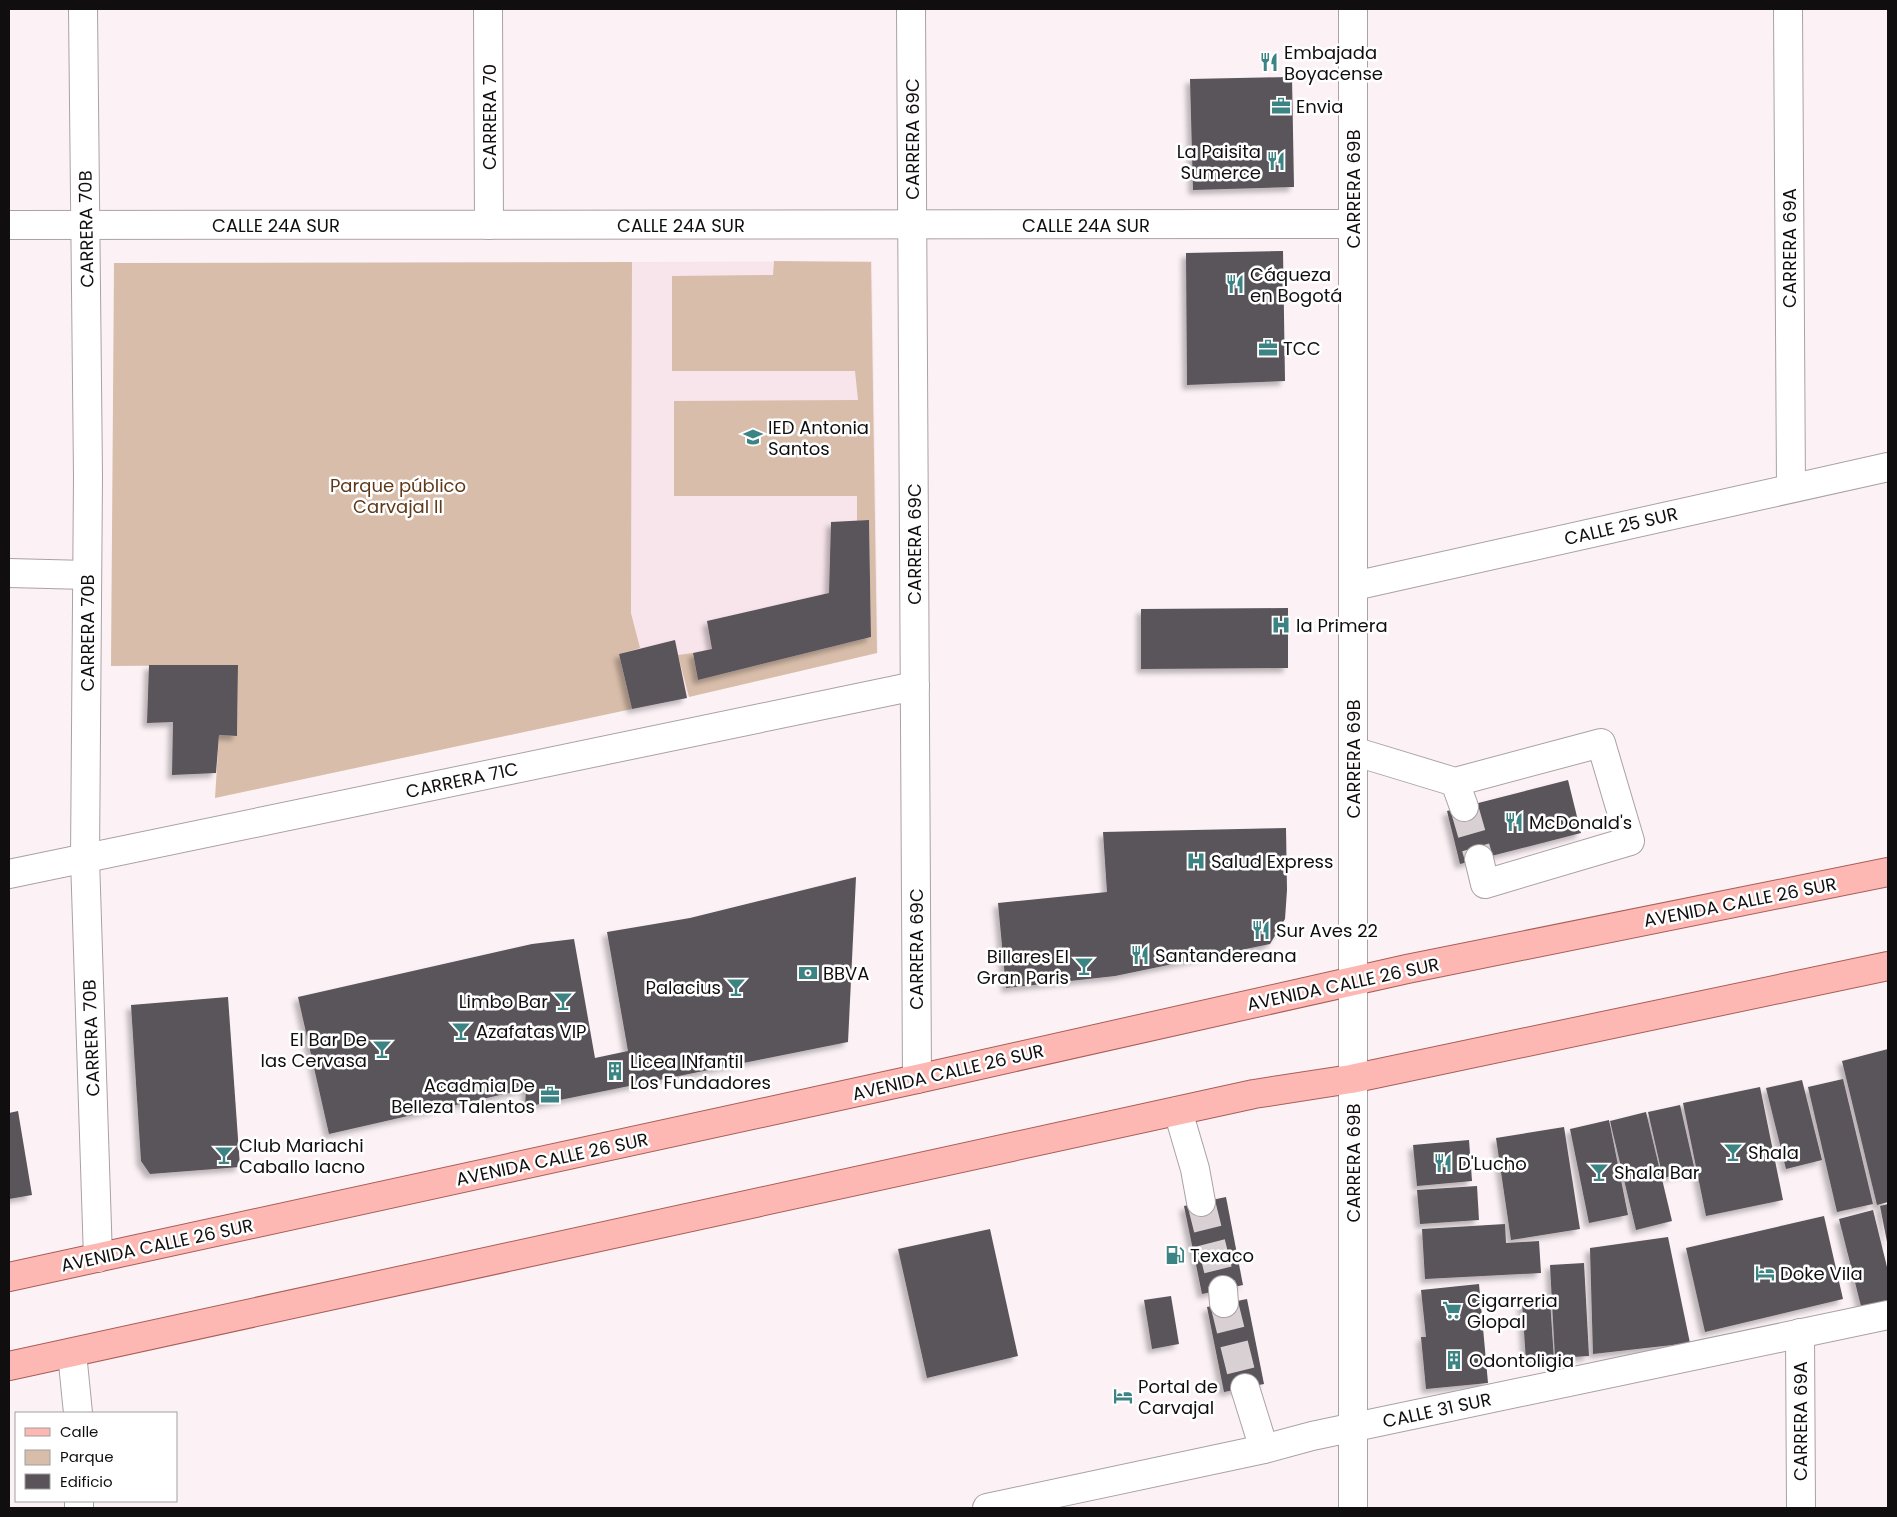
<svg xmlns="http://www.w3.org/2000/svg" width="1897" height="1517" viewBox="0 0 1897 1517" font-family="Poppins,sans-serif">
	<style>
		.built { fill: #f8e5ec }
		.green { fill: #d8bdaa }
		.building { fill: #5a545a; filter: url(#shadow) }
		.lines { fill: none; stroke-linecap: round; stroke-linejoin: round }
		.minor-tunnel { stroke: #d9d0d3; stroke-width: 28; stroke-dasharray: 28 14; stroke-linecap: butt }
		.minor-casing { stroke: #aaa1a4; stroke-width: 30 }
		.major-casing { stroke: #a95e58; stroke-width: 30 }
		.minor { stroke: #fff; stroke-width: 28 }
		.major { stroke: #fdb8b3; stroke-width: 28 }
		.labels { text-anchor: middle; dominant-baseline: central; stroke-width: 5; stroke-linejoin: round; paint-order: stroke }
		.poi-label { font-size: 18px; fill: #110e0f; stroke: #fff; text-anchor: start }
		.street-label { font-size: 18px; fill: #110e0f; stroke: #fff }
		.park-label { font-size: 18px; fill: #5e3818; stroke: #fff }
	</style>
	<defs>
		<filter id="shadow"><feDropShadow dx="-4.5" dy="4.5" stdDeviation="2.5" flood-color="#0004"/></filter>
	</defs>
	<rect width="100%" height="100%" fill="#fcf2f6"/>
	<!-- built -->
	<path class="built" d="M872,261l6,392 -246,56 -13,-55 20,-6 -8,-35 1,-351z"/>
	<!-- green -->
	<g class="green">
		<path d="M774,261l97,1 6,391 -188,44 -11,-42 15,-2 5,27 173,-43 -2,-117 -12,1v-25h-183v-95l184,-1 -3,-29h-183v-95l101,-1z"/>
		<path d="M632,262l-1,351 9,35 -21,6 13,55 -417,89 4,-63 18,1 1,-71 -127,1 3,-403z"/>
	</g>
	<!-- building -->
	<g class="building">
		<path d="M1292,77l2,110 -101,3 -3,-111z"/>
		<path d="M1283,251l2,130 -98,4 -1,-132z"/>
		<path d="M869,520l2,117 -173,43 -5,-27 19,-4 -5,-28 122,-28 2,-71z"/>
		<path d="M1288,608v60l-147,1v-60z"/>
		<path d="M675,640l12,58 -55,11 -13,-55z"/>
		<path d="M149,665h89l-1,71 -18,-1 -3,38 -44,2 1,-53 -26,1z"/>
		<path d="M1568,780l13,53 -121,31 -13,-53z"/>
		<path d="M1286,828l1,62 -2,29 -15,25 -155,32 -109,12 -8,-85 109,-11 -4,-60z"/>
		<path d="M856,877l-8,165 -323,65 1,-18 -197,45 -31,-137 234,-53 42,-5 21,119 33,-7 -21,-119 83,-14z"/>
		<path d="M228,997l12,170 -90,7 -9,-13 -10,-156z"/>
		<path d="M1888,1049v153l-11,3 -35,-144z"/>
		<path d="M1843,1079l30,125 -36,8 -29,-125z"/>
		<path d="M1802,1080l20,80 -36,9 -20,-81z"/>
		<path d="M1760,1087l23,113 -77,16 -23,-113z"/>
		<path d="M1680,1105l15,66 -32,7 -15,-66z"/>
		<path d="M18,1111l14,84 -23,4v-86z"/>
		<path d="M1646,1112l26,109 -36,9 -26,-109z"/>
		<path d="M1609,1120l19,95 -39,8 -19,-94z"/>
		<path d="M1564,1127l16,102 -69,11 -15,-102z"/>
		<path d="M1469,1140l3,41 -55,5 -4,-41z"/>
		<path d="M1477,1186l2,34 -59,4 -3,-34z"/>
		<path d="M1226,1197l17,88 -41,9 -18,-88z"/>
		<path d="M1888,1204v38h-1l-7,-36z"/>
		<path d="M1873,1210l15,61v32l-26,7 -23,-91z"/>
		<path d="M1824,1216l19,83 -138,33 -19,-84z"/>
		<path d="M1505,1224l1,19 33,-2 2,32 -116,6 -3,-50z"/>
		<path d="M990,1229l28,127 -91,22 -29,-129z"/>
		<path d="M1668,1237l22,106 -97,11 -3,-106z"/>
		<path d="M1584,1263l5,93 -34,2 -5,-93z"/>
		<path d="M1479,1284l9,99 -62,6 -5,-52h5l-5,-47z"/>
		<path d="M1171,1296l8,48 -27,5 -8,-49z"/>
		<path d="M1247,1299l17,85 -40,8 -17,-85z"/>
		<path d="M1550,1300l4,60 -28,1 -4,-59z"/>
	</g>
	<g class="lines">
		<!-- minor-tunnel -->
		<g class="minor-tunnel">
			<path d="M1464,807l15,52"/>
			<path d="M1201,1202l22,88"/>
			<path d="M1224,1303l21,85"/>
		</g>
		<!-- minor casing -->
		<g class="minor-casing">
			<g id="minor">
				<path d="M83,9l5,467 -3,383 13,399"/>
				<path d="M488,9l1,216"/>
				<path d="M911,9l6,1070"/>
				<path d="M1353,9v1499"/>
				<path d="M1788,9l3,479"/>
				<path d="M9,225l1344,-1"/>
				<path d="M9,573l78,2"/>
				<path d="M1354,586l534,-119"/>
				<path d="M1353,751l102,31 146,-39 29,98 -145,43 -6,-25"/>
				<path d="M1455,782l9,25"/>
				<path d="M9,874l906,-188"/>
				<path d="M1178,1111l17,58 6,33"/>
				<path d="M1223,1290l1,13"/>
				<path d="M1800,1333l1,175"/>
				<path d="M72,1353l6,60"/>
				<path d="M1245,1388l19,61"/>
				<path d="M79,1501v7"/>
				<path d="M987,1508l277,-59 48,-13 576,-121"/>
			</g>
		</g>
		<!-- major casing -->
		<g class="major-casing">
			<g id="major">
				<path d="M9,1277l908,-198 490,-110 481,-97"/>
				<path d="M9,1366l1245,-272 97,-15 537,-113"/>
			</g>
		</g>
		<!-- minor -->
		<use href="#minor" class="minor"/>
		<!-- major -->
		<use href="#major" class="major"/>
	</g>
	<!-- icons -->
	<defs>
		<g id="restaurant-bare" transform="scale(1.5)"><path d="M-5-6h1v4h1v-4h1v4h1v-4h1v5L-1.5 .5V6h-2V.5L-5-1ZM5-6V6H3V1.5H1.5Q1.5-4 5-6Z" fill="#3b8483" stroke="#fff" stroke-width="2.5" paint-order="stroke"/></g>
		<g id="office-bare" transform="scale(1.5)"><path d="M-6-3h4V-5.5h4V-3h4V5H-6ZM-1-4.5V-3h2v-1.5ZM-6 0V1H6V0Z" fill="#3b8483" stroke="#fff" stroke-width="2.5" paint-order="stroke"/></g>
		<g id="school-bare" transform="scale(1.5)"><path d="M0-5L7-2L0 1L-7-2ZM-4 1L0 2.5L4 1V4Q0 6-4 4Z" fill="#3b8483" stroke="#fff" stroke-width="2.5" paint-order="stroke"/></g>
		<g id="hospital-bare" transform="scale(1.5)"><path d="M-5-5h3v3.5h4V-5h3V5h-3V1.5h-4V5h-3Z" fill="#3b8483" stroke="#fff" stroke-width="2.5" paint-order="stroke"/></g>
		<g id="bar-bare" transform="scale(1.5)"><path d="M-6-5H6L.8 .8V4.5H3.5V6h-7V4.5H-.8V.8Z" fill="#3b8483" stroke="#fff" stroke-width="2.5" paint-order="stroke"/></g>
		<g id="bank-bare" transform="scale(1.5)"><path d="M-6-4H6V4H-6ZM0-2.3a2.3 2.3 0 1 0 0 4.6a2.3 2.3 0 1 0 0-4.6Z" fill="#3b8483" stroke="#fff" stroke-width="2.5" paint-order="stroke"/></g>
		<g id="building-bare" transform="scale(1.5)"><path d="M-4-6H4V6H1V3H-1V6H-4ZM-2.5-4.3h1.7v1.8h-1.7ZM.8-4.3h1.7v1.8H.8ZM-2.5-1h1.7V.8h-1.7ZM.8-1h1.7V.8H.8Z" fill="#3b8483" stroke="#fff" stroke-width="2.5" paint-order="stroke"/></g>
		<g id="fuel-bare" transform="scale(1.5)"><path d="M-5.5-6h7V0h2V4h1.3V-2.5L3-4.5l.8-.8L6-3V5H2.5V1h-1V6h-7ZM-4.2-4.7v3.2H.2V-4.7Z" fill="#3b8483" stroke="#fff" stroke-width="2.5" paint-order="stroke"/></g>
		<g id="hotel-bare" transform="scale(1.5)"><path d="M-6-4.5h1.5V1H6V5H4.5V3h-9V5H-6ZM-4 0a1.8 1.8 0 1 1 3.6 0ZM.5 0V-2.5h3Q6-2.5 6 0Z" fill="#3b8483" stroke="#fff" stroke-width="2.5" paint-order="stroke"/></g>
		<g id="supermarket-bare" transform="scale(1.5)"><path d="M-6-5.5h2.5l.6 2H6L4.5 2H-2.5L-4.4-4H-6ZM-1.5 3.2a1.3 1.3 0 1 0 .1 0ZM3 3.2a1.3 1.3 0 1 0 .1 0Z" fill="#3b8483" stroke="#fff" stroke-width="2.5" paint-order="stroke"/></g>
	</defs>
	<g fill-rule="evenodd">
		<use href="#restaurant-bare" x="1269" y="62"/>
		<use href="#office-bare" x="1281" y="106"/>
		<use href="#restaurant-bare" x="1276" y="161"/>
		<use href="#restaurant-bare" x="1235" y="284"/>
		<use href="#office-bare" x="1268" y="348"/>
		<use href="#school-bare" x="753" y="437"/>
		<use href="#hospital-bare" x="1281" y="625"/>
		<use href="#restaurant-bare" x="1514" y="822"/>
		<use href="#hospital-bare" x="1196" y="861"/>
		<use href="#restaurant-bare" x="1261" y="930"/>
		<use href="#restaurant-bare" x="1140" y="955"/>
		<use href="#bar-bare" x="1084" y="966"/>
		<use href="#bank-bare" x="808" y="973"/>
		<use href="#bar-bare" x="736" y="987"/>
		<use href="#bar-bare" x="563" y="1001"/>
		<use href="#bar-bare" x="461" y="1031"/>
		<use href="#bar-bare" x="382" y="1049"/>
		<use href="#building-bare" x="615" y="1071"/>
		<use href="#office-bare" x="550" y="1095"/>
		<use href="#bar-bare" x="1733" y="1152"/>
		<use href="#bar-bare" x="224" y="1155"/>
		<use href="#restaurant-bare" x="1443" y="1163"/>
		<use href="#bar-bare" x="1599" y="1172"/>
		<use href="#fuel-bare" x="1175" y="1255"/>
		<use href="#hotel-bare" x="1765" y="1273"/>
		<use href="#supermarket-bare" x="1452" y="1310"/>
		<use href="#building-bare" x="1454" y="1360"/>
		<use href="#hotel-bare" x="1123" y="1396"/>
	</g>
	<g class="labels">
		<!-- poi labels -->
		<g class="poi-label">
			<text x="1284" y="52">Embajada<tspan x="1284" dy="21">Boyacense</tspan></text>
			<text x="1296" y="106">Envia</text>
			<text x="1261" y="151" text-anchor="end">La Paisita<tspan x="1261" dy="21">Sumerce</tspan></text>
			<text x="1250" y="274">Cáqueza<tspan x="1250" dy="21">en Bogotá</tspan></text>
			<text x="1283" y="348">TCC</text>
			<text x="768" y="427">IED Antonia<tspan x="768" dy="21">Santos</tspan></text>
			<text x="1296" y="625">la Primera</text>
			<text x="1529" y="822">McDonald's</text>
			<text x="1211" y="861">Salud Express</text>
			<text x="1276" y="930">Sur Aves 22</text>
			<text x="1155" y="955">Santandereana</text>
			<text x="1069" y="956" text-anchor="end">Billares El<tspan x="1069" dy="21">Gran Paris</tspan></text>
			<text x="823" y="973">BBVA</text>
			<text x="721" y="987" text-anchor="end">Palacius</text>
			<text x="548" y="1001" text-anchor="end">Limbo Bar</text>
			<text x="476" y="1031">Azafatas VIP</text>
			<text x="367" y="1039" text-anchor="end">El Bar De<tspan x="367" dy="21">las Cervasa</tspan></text>
			<text x="630" y="1061">Licea INfantil<tspan x="630" dy="21">Los Fundadores</tspan></text>
			<text x="535" y="1085" text-anchor="end">Acadmia De<tspan x="535" dy="21">Belleza Talentos</tspan></text>
			<text x="239" y="1145">Club Mariachi<tspan x="239" dy="21">Caballo lacno</tspan></text>
			<text x="1748" y="1152">Shala</text>
			<text x="1458" y="1163">D'Lucho</text>
			<text x="1614" y="1172">Shala Bar</text>
			<text x="1190" y="1255">Texaco</text>
			<text x="1780" y="1273">Doke Vila</text>
			<text x="1467" y="1300">Cigarreria<tspan x="1467" dy="21">Glopal</tspan></text>
			<text x="1469" y="1360">Odontoligia</text>
			<text x="1138" y="1386">Portal de<tspan x="1138" dy="21">Carvajal</tspan></text>
		</g>
		<!-- street labels -->
		<g class="street-label">
			<text transform="translate(489 117) rotate(-90)">CARRERA 70</text>
			<text transform="translate(912 139) rotate(-90)">CARRERA 69C</text>
			<text transform="translate(1353 189) rotate(-90)">CARRERA 69B</text>
			<text x="276" y="225">CALLE 24A SUR</text>
			<text x="681" y="225">CALLE 24A SUR</text>
			<text x="1086" y="225">CALLE 24A SUR</text>
			<text transform="translate(86 229) rotate(-91)">CARRERA 70B</text>
			<text transform="translate(1789 248) rotate(-90)">CARRERA 69A</text>
			<text transform="translate(1621 526) rotate(-13)">CALLE 25 SUR</text>
			<text transform="translate(914 544) rotate(-90)">CARRERA 69C</text>
			<text transform="translate(87 633) rotate(-90)">CARRERA 70B</text>
			<text transform="translate(1353 759) rotate(-90)">CARRERA 69B</text>
			<text transform="translate(462 780) rotate(-12)">CARRERA 71C</text>
			<text transform="translate(1740 902) rotate(-11)">AVENIDA CALLE 26 SUR</text>
			<text transform="translate(916 949) rotate(-90)">CARRERA 69C</text>
			<text transform="translate(1343 984) rotate(-12)">AVENIDA CALLE 26 SUR</text>
			<text transform="translate(91 1038) rotate(-92)">CARRERA 70B</text>
			<text transform="translate(948 1072) rotate(-13)">AVENIDA CALLE 26 SUR</text>
			<text transform="translate(552 1159) rotate(-12)">AVENIDA CALLE 26 SUR</text>
			<text transform="translate(1353 1163) rotate(-90)">CARRERA 69B</text>
			<text transform="translate(157 1245) rotate(-12)">AVENIDA CALLE 26 SUR</text>
			<text transform="translate(1437 1410) rotate(-12)">CALLE 31 SUR</text>
			<text transform="translate(1800 1421) rotate(-90)">CARRERA 69A</text>
		</g>
		<!-- park labels -->
		<g class="park-label">
			<text x="398" y="485">Parque público<tspan x="398" dy="21">Carvajal II</tspan></text>
		</g>
	</g>
	<!-- border -->
	<rect width="1897" height="1517" fill="none" stroke="#110e0f" stroke-width="20"/>
	<!-- legend -->
	<rect x="15" y="1412" width="162" height="90" fill="#ffffff" stroke="#a09f9f"/>
	<rect x="25" y="1428" width="25" height="8" fill="#fdb8b3" stroke="#a09f9f"/>
	<text x="60" y="1437" font-size="15" fill="#110e0f">Calle</text>
	<rect x="25" y="1450" width="25" height="15" fill="#d8bdaa" stroke="#a09f9f"/>
	<text x="60" y="1462" font-size="15" fill="#110e0f">Parque</text>
	<rect x="25" y="1474" width="25" height="15" fill="#5a545a" stroke="#a09f9f"/>
	<text x="60" y="1487" font-size="15" fill="#110e0f">Edificio</text>
</svg>
